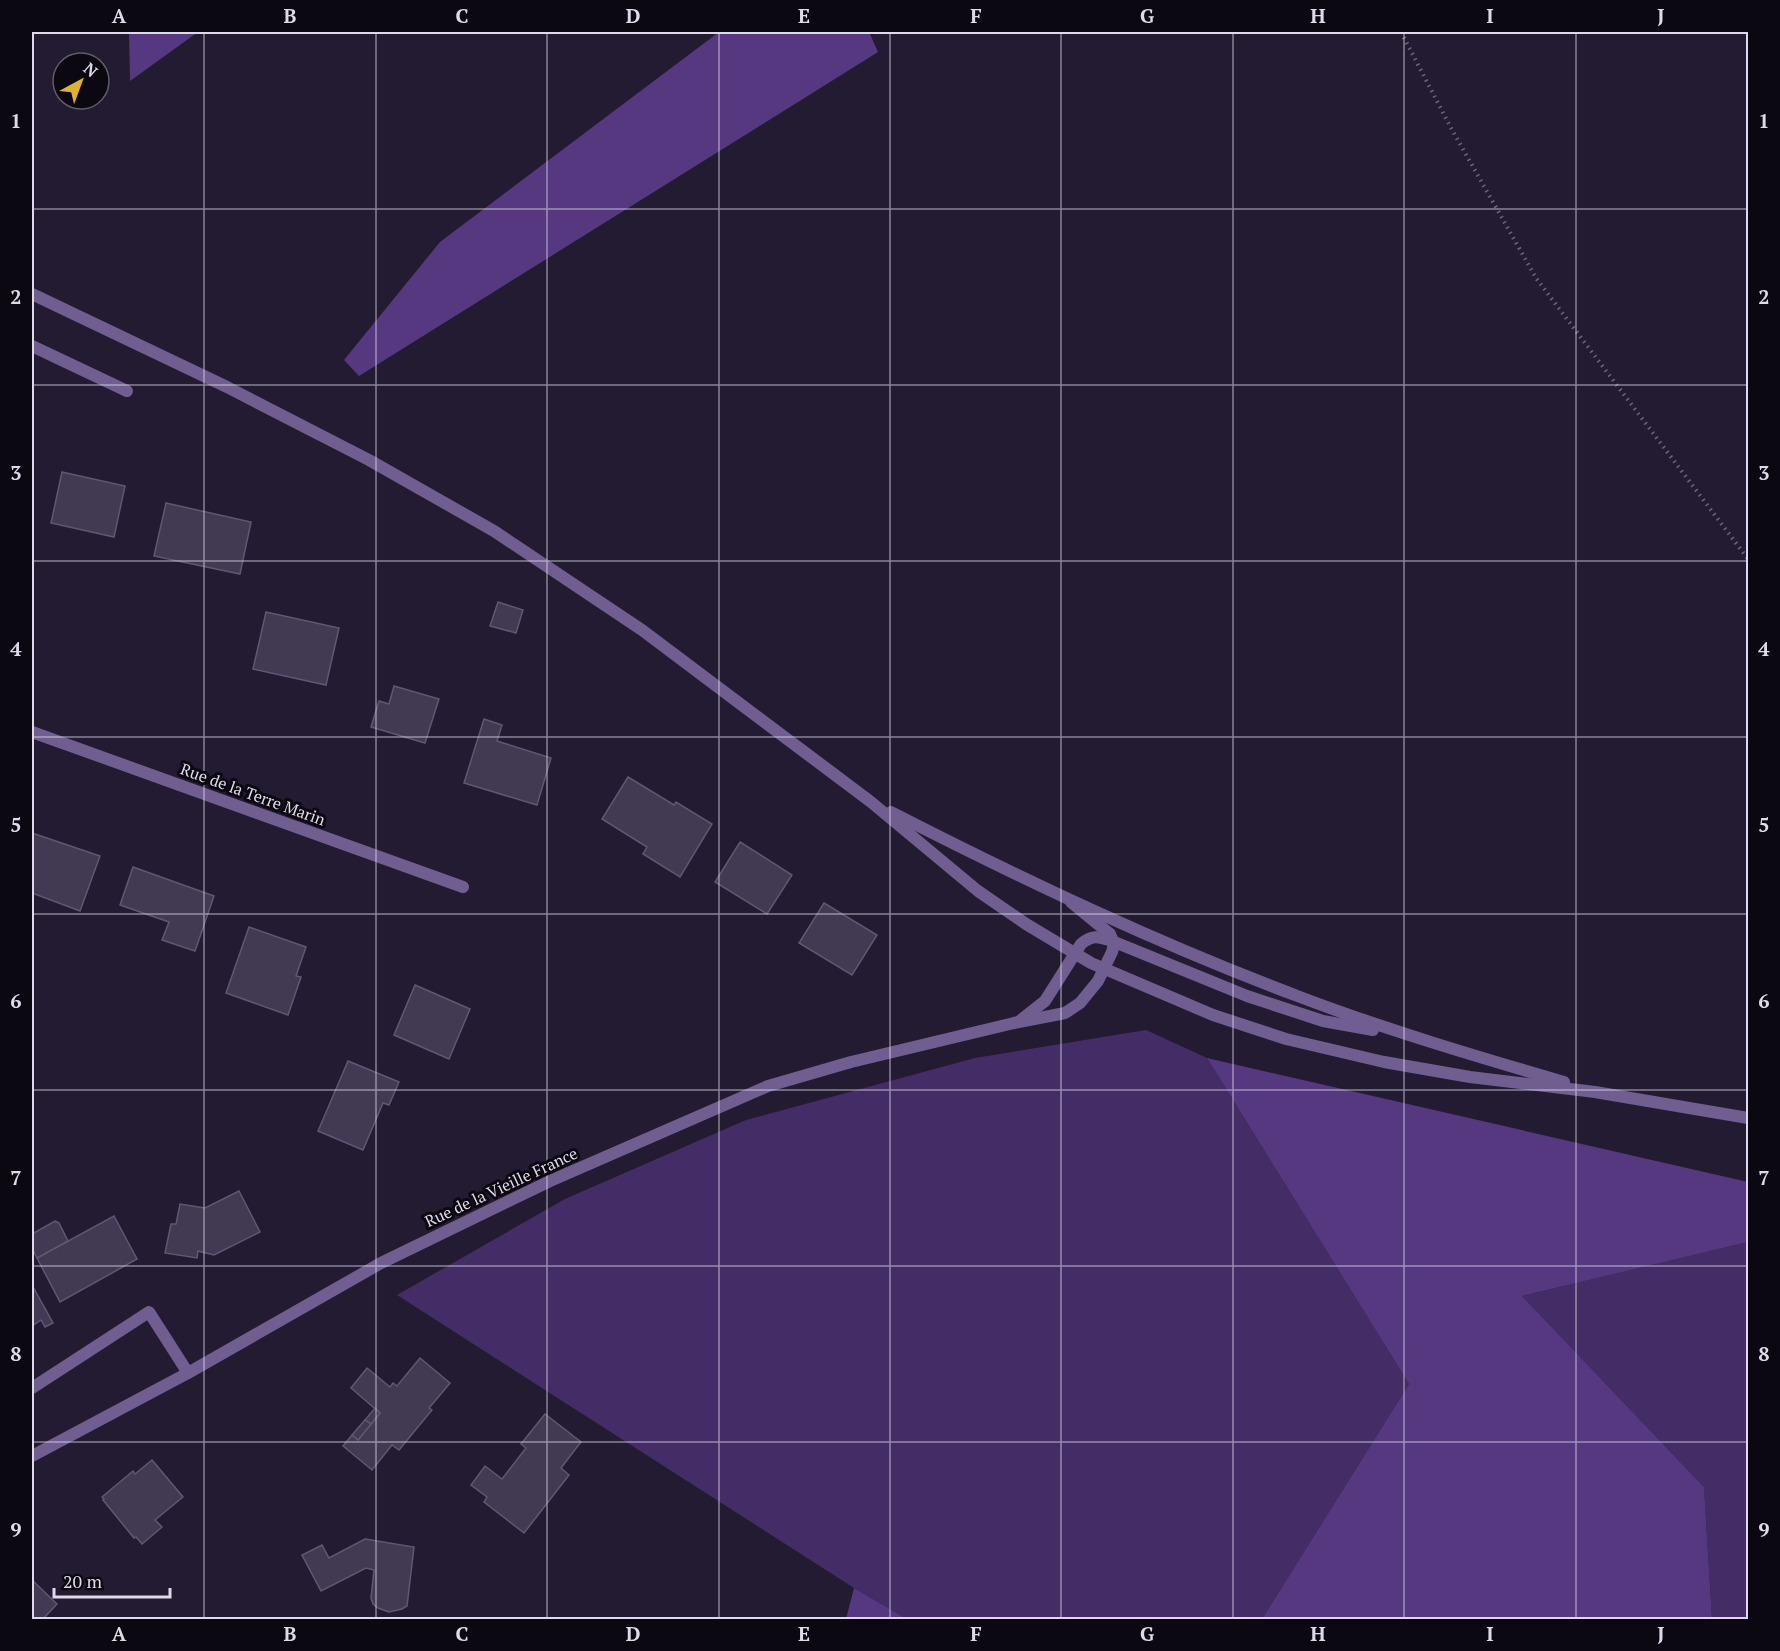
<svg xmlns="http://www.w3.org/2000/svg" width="1780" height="1651" viewBox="0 0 1780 1651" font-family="'PT Serif',serif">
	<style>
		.green { fill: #442d66 }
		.forest { fill: #563881 }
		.building { fill: #423953; stroke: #605773; stroke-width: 1.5 }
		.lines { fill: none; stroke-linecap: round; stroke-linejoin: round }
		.path { stroke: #6d667b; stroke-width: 4; stroke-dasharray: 1.5 4.5; stroke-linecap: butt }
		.minor { stroke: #705e91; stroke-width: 12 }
		.tertiary { stroke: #705e91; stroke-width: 12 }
		.grid { fill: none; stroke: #dfdaea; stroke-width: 1.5; stroke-opacity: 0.55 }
		.labels { text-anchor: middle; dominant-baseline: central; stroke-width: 6; stroke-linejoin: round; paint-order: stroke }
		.street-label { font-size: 16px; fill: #dfdaea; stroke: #0b0812 }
		.neatline { fill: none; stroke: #dfdaea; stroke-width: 2 }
		.grid-label { font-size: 20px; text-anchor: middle; font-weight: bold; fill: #dfdaea }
	</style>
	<rect width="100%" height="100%" fill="#231b32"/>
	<!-- green -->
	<g class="green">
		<path d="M1146,1030l61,28 202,326 -147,235h-355l-53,-31 -457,-293 168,-96 181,-79 229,-62z"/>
		<path d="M1748,1242v377h-36l-8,-132 -182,-191z"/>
	</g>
	<!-- forest -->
	<g class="forest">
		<path d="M129,32h69l-68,49z"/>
		<path d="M719,32h150l9,20 -519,324 -15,-16 96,-118z"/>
		<path d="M1207,1058l541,124v60l-226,54 182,191 8,132h-450l147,-235z"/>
		<path d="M854,1588l53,31h-61z"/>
	</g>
	<!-- building -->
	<g class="building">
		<path d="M62,472l63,14 -11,51 -63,-14z"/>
		<path d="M166,503l85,19 -11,52 -86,-18z"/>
		<path d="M498,602l25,8 -7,23 -26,-7z"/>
		<path d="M266,612l73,16 -13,57 -73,-16z"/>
		<path d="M394,686l45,13 -14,44 -54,-16 8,-26 10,3z"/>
		<path d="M484,719l18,6 -5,16 54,17 -14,47 -73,-22z"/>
		<path d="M628,777l46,28 2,-3 36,22 -32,53 -37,-23 4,-7 -45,-28z"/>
		<path d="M32,833l68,23 -20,55 -48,-18z"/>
		<path d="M740,842l52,33 -25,39 -52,-32z"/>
		<path d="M133,867l81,29 -19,55 -33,-11 7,-18 -49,-17z"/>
		<path d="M824,903l53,32 -25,40 -53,-32z"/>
		<path d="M249,927l57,20 -10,29 5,1 -13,38 -62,-22z"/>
		<path d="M415,985l55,24 -21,50 -55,-24z"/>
		<path d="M348,1061l51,21 -10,23 -6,-2 -20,47 -45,-19z"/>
		<path d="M239,1191l21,41 -46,23 -16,-4 -1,7 -32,-5 6,-29h5l4,-20 25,4z"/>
		<path d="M114,1216l23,43 -77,43 -23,-44z"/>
		<path d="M55,1221l4,2 9,18 -31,17 -5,-10v-14z"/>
		<path d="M32,1285l21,38 -8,4 -4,-7 -9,6z"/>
		<path d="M420,1358l30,25 -21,25 3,2 -33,40 -7,-5 -20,25 -29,-24 9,-11 6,5 22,-27 -29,-25 16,-20 23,19 3,-4 4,3z"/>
		<path d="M375,1408l5,5 -9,11 -6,-4z"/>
		<path d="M545,1414l36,28 -20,26 8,7 -45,58 -40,-31 3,-5 -16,-12 14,-19 17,13 24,-31 -5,-4z"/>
		<path d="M365,1420l6,4 -13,16 -6,-5z"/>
		<path d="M152,1460l31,37 -28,23 7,7 -20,17 -6,-7 -2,1 -31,-38 1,-1 -2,-2 31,-26 2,3z"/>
		<path d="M365,1539l49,8 -7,59 -5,3 -13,3 -11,-4 -5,-4 -2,-6 3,-28 -8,-2 -45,23 -19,-36 20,-10 7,13z"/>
		<path d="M32,1580l25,24 -15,16h-10z"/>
	</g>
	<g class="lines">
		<!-- path -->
		<path class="path" d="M1401,32l50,96 85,150 212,281"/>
		<!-- minor -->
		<g class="minor">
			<path d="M32,346l95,45"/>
			<path d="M32,732l431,155"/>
			<path d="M32,1388l117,-76 39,61"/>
		</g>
		<!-- tertiary -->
		<g class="tertiary">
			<path d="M32,294l195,93 142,73 125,71 148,99 229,172 107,89 48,33 65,39 122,52 73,24 98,23 86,15 125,15 153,26"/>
			<path d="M891,812c135,69 268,132 409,185 87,33 175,59 264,85"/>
			<path d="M1021,1020l24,-19 36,-57c12,-10 18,-7 31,-3l135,55 76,25 50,9"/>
			<path d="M32,1456l156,-83 193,-110 169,-82 218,-95 83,-24 163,-39 51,-10 15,-10 18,-22 14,-29 2,-8 -4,-10 -39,-32"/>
		</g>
	</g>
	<!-- grid -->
	<path class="grid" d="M204,32v1588M376,32v1588M547,32v1588M719,32v1588M890,32v1588M1061,32v1588M1233,32v1588M1404,32v1588M1576,32v1588M32,209h1716M32,385h1716M32,561h1716M32,737h1716M32,914h1716M32,1090h1716M32,1266h1716M32,1442h1716"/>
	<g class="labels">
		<!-- street labels -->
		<g class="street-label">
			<text transform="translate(253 794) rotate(20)">Rue de la Terre Marin</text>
			<text transform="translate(501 1187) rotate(-25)">Rue de la Vieille France</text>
		</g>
	</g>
	<!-- border -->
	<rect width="1780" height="1651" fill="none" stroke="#0b0812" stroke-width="66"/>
	<!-- north arrow -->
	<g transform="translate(81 81) rotate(41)"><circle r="28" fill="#0b0812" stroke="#605c68" stroke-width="1.5"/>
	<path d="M0-4.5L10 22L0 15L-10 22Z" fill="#dbb233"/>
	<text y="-9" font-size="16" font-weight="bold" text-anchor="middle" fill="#dfdaea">N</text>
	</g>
	<!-- scale -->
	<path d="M54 1588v9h116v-9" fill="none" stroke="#dfdaea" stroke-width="3"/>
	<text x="63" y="1588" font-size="18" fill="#dfdaea" stroke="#0b0812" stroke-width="4.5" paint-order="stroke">20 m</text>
	<rect x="33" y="33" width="1714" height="1585" class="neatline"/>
	<g class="grid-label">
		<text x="119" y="23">A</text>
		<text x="290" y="23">B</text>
		<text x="462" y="23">C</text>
		<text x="633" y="23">D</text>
		<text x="804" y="23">E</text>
		<text x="976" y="23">F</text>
		<text x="1147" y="23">G</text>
		<text x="1318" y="23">H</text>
		<text x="1490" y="23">I</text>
		<text x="1661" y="23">J</text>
		<text x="16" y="128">1</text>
		<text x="1764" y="128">1</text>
		<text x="16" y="304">2</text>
		<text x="1764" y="304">2</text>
		<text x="16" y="480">3</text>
		<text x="1764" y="480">3</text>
		<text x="16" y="656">4</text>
		<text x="1764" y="656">4</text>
		<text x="16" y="832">5</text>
		<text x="1764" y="832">5</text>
		<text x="16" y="1008">6</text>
		<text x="1764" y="1008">6</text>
		<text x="16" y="1185">7</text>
		<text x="1764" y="1185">7</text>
		<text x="16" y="1361">8</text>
		<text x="1764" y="1361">8</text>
		<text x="16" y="1537">9</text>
		<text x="1764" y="1537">9</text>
		<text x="119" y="1641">A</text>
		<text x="290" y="1641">B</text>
		<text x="462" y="1641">C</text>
		<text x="633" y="1641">D</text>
		<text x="804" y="1641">E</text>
		<text x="976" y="1641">F</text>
		<text x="1147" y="1641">G</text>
		<text x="1318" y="1641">H</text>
		<text x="1490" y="1641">I</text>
		<text x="1661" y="1641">J</text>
	</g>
</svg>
